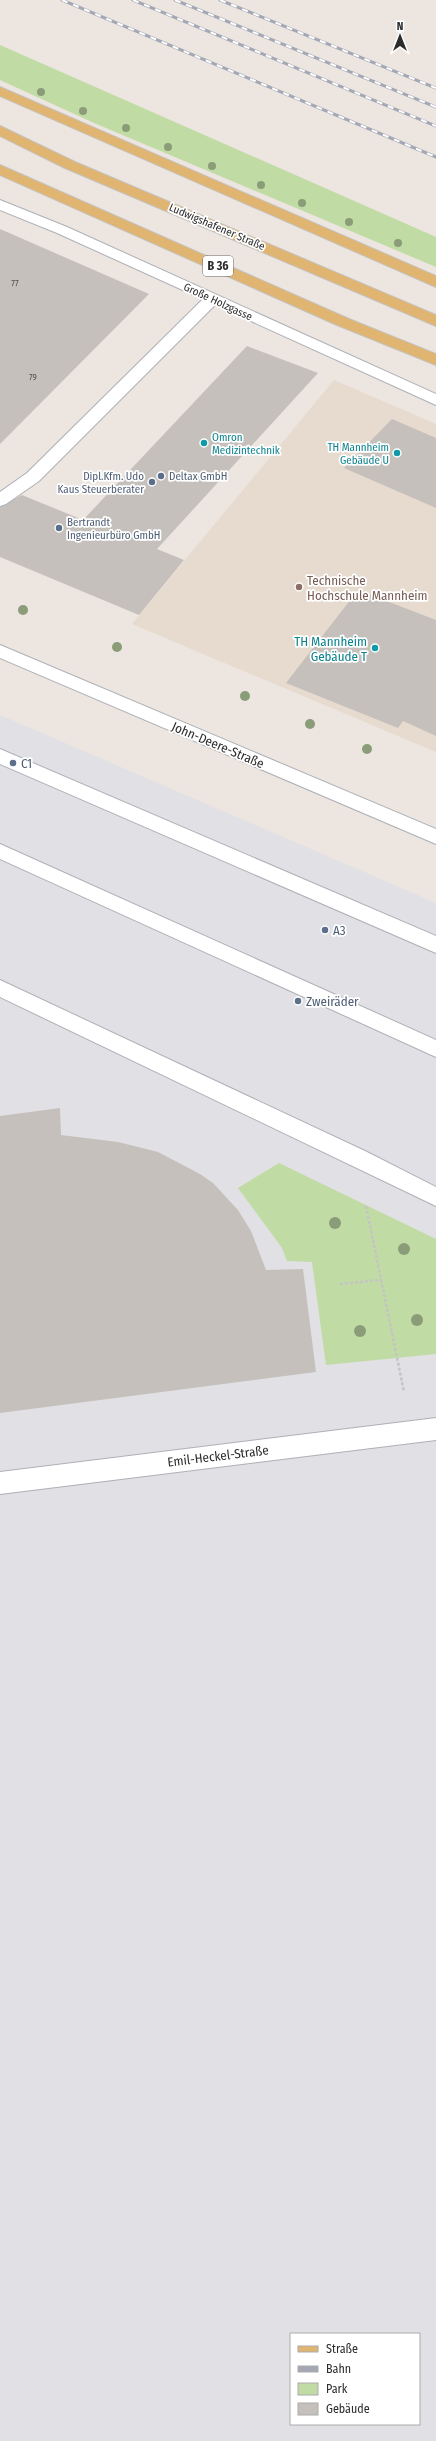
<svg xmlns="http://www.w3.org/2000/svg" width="436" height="2441" viewBox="0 0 436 2441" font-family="'Fira Sans Condensed',sans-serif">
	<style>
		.industrial { fill: #e0e0e5; fill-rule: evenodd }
		.education { fill: #e7dbcf }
		.green { fill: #c0dba4 }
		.building { fill: #c5c0bb }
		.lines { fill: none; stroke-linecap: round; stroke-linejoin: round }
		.service-casing { stroke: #adb0b6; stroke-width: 2 }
		.minor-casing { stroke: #adb0b6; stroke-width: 2 }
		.primary-casing { stroke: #c4c4c4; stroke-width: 2 }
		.path { stroke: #c4c4c4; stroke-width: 2.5; stroke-dasharray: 3 2; stroke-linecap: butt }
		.service { fill: #fff; fill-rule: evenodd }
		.minor { fill: #fff; fill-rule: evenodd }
		.primary { fill: #e0b471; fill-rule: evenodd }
		.rail-casing { stroke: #a3a8b4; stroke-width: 3 }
		.rail { stroke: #fff; stroke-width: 2; stroke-dasharray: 6; stroke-linecap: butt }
		.tree { fill: #8b9c79 }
		.culture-dot { fill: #0f9aa8; stroke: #fff; stroke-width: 1.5 }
		.service-dot { fill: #5c6f8a; stroke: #fff; stroke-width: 1.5 }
		.education-dot { fill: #8d6e63; stroke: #fff; stroke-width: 1.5 }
		.labels { text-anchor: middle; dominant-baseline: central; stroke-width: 3.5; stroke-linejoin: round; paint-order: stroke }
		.far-number-label { font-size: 9px; fill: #525150 }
		.far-street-label { font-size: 11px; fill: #2c2c2c; stroke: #fff }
		.far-culture-label { font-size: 11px; fill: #0d838f; stroke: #fff; text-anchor: start }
		.far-service-label { font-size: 11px; fill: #4e5e75; stroke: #fff; text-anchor: start }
		.shield { fill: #fff; stroke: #6b6b6b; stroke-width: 1 }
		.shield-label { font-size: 12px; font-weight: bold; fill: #2c2c2c }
		.education-label { font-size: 13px; fill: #785e54; stroke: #fff; text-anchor: start }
		.culture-label { font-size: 13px; fill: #0d838f; stroke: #fff; text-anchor: end }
		.street-label { font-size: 13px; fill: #2c2c2c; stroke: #fff }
		.service-label { font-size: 13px; fill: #4e5e75; stroke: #fff; text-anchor: start }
	</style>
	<rect width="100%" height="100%" fill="#ece5e0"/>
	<!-- industrial -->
	<path class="industrial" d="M0,715l436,188v1538h-436zM291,2334h128v90h-128z"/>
	<!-- education -->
	<path class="education" d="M334,380l102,44v328l-304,-128z"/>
	<!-- green -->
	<g class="green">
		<path d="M0,45l436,192v30l-342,-144 -94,-43z"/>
		<path d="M279,1163l157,76v115l-110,11 -14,-103 -25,-1 -5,-13 -44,-60z"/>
	</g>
	<!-- building -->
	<g class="building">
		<path d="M0,229l149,65 -149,150z"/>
		<path d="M247,346l71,27 -161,176 27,11 -45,55 -139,-58v-50l22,-12 61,25z"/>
		<path d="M392,419l44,19v70l-92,-40z"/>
		<path d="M358,590l78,30v116l-33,-15 -5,7 -112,-45z"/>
		<path d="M60,1108l1,27 57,7 40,10 42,22 13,9 25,27 13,21 15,39 37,-1 13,103 -316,41v-297z"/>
	</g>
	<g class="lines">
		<!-- service casing -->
		<g class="service-casing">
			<g id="service">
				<path d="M212,294l6,2 2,3 -2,3 -179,179 -33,23 -6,2v-14l27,-19 179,-177z"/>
				<path d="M0,749l436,187v17l-436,-189z"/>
				<path d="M0,844l436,196v17l-436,-198z"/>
				<path d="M0,980l365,171 71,36v19l-436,-209z"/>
				<path d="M436,1418v22l-436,54v-22z"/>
			</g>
		</g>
		<!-- minor casing -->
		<g class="minor-casing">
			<g id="minor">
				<path d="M0,200l67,27 369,167v11l-379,-172 -57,-23z"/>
				<path d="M0,645l436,184v15l-436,-186z"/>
			</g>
		</g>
		<!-- primary casing -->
		<g class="primary-casing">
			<g id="primary">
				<path d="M0,87l436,189v11l-436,-191z"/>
				<path d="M0,126l75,36 361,153v11l-371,-158 -65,-32z"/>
				<path d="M0,165l349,154 87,35v11l-99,-40 -337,-150z"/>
			</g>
		</g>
		<!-- path -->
		<g class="path">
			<path d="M366,1206l38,186"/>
			<path d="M340,1284l41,-4"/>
		</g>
		<!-- service -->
		<use href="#service" class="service"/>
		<!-- minor -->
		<use href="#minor" class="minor"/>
		<!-- primary -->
		<use href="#primary" class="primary"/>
		<!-- rail casing -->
		<g class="rail-casing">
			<g id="rail">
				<path d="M62,0l374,157"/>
				<path d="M133,0l303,126"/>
				<path d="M175,0l261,107"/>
				<path d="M220,0l216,88"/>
			</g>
		</g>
		<!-- rail -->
		<use href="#rail" class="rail"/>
	</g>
	<!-- trees -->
	<g class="tree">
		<circle cx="41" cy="92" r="4"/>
		<circle cx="83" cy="111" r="4"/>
		<circle cx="126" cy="128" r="4"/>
		<circle cx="168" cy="147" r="4"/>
		<circle cx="212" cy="166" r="4"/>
		<circle cx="261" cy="185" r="4"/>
		<circle cx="302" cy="203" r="4"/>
		<circle cx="349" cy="222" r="4"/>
		<circle cx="398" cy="243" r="4"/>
		<circle cx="23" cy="610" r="5"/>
		<circle cx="117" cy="647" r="5"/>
		<circle cx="245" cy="696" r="5"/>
		<circle cx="310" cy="724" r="5"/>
		<circle cx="367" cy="749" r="5"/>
		<circle cx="335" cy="1223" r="6"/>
		<circle cx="404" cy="1249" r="6"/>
		<circle cx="417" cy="1320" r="6"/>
		<circle cx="360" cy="1331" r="6"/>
	</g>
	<!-- markers -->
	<g class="culture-dot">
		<circle cx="204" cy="443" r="4"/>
		<circle cx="397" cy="453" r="4"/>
		<circle cx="375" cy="648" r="4"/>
	</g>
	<g class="service-dot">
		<circle cx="161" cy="476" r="4"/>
		<circle cx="152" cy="482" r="4"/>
		<circle cx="59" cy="528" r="4"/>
		<circle cx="13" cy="763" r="4"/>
		<circle cx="325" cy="930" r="4"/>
		<circle cx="298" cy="1001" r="4"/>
	</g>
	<circle class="education-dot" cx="299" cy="587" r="4"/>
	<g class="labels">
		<!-- far-number labels -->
		<g class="far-number-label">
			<text x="15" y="283">77</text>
			<text x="33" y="377">79</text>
		</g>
		<!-- far-street labels -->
		<g class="far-street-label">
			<text transform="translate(217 227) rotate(23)">Ludwigshafener Straße</text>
			<text transform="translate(218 302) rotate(25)">Große Holzgasse</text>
		</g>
		<!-- far-culture labels -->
		<g class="far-culture-label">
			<text x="212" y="437">Omron<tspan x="212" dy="13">Medizintechnik</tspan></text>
			<text x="389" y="447" text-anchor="end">TH Mannheim<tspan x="389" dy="13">Gebäude U</tspan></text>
		</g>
		<!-- far-service labels -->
		<g class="far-service-label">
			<text x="144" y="476" text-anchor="end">Dipl.Kfm. Udo<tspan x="144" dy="13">Kaus Steuerberater</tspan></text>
			<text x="169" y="476">Deltax GmbH</text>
			<text x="67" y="522">Bertrandt<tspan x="67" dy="13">Ingenieurbüro GmbH</tspan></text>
		</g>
		<!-- shield labels -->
		<rect class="shield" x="203" y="256" width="30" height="20" rx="3"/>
		<g class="shield-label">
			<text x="218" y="266">B 36</text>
		</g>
		<!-- education labels -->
		<g class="education-label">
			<text x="307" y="580">Technische<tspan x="307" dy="15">Hochschule Mannheim</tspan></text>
		</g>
		<!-- culture labels -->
		<g class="culture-label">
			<text x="367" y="641">TH Mannheim<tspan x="367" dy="15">Gebäude T</tspan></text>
		</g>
		<!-- street labels -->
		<g class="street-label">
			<text transform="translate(218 745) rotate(23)">John-Deere-Straße</text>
			<text transform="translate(218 1456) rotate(-7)">Emil-Heckel-Straße</text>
		</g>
		<!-- service labels -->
		<g class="service-label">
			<text x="21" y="763">C1</text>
			<text x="333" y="930">A3</text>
			<text x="306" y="1001">Zweiräder</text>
		</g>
	</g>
	<!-- legend -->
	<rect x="290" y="2333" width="130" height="92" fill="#ffffff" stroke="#ababab"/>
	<rect x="298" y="2346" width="20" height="6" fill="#e0b471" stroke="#ababab"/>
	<text x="326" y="2353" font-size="12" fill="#2c2c2c">Straße</text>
	<rect x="298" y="2366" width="20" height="6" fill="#a3a8b4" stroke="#ababab"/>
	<text x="326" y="2373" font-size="12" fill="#2c2c2c">Bahn</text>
	<rect x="298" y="2383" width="20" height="12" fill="#c0dba4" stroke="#ababab"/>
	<text x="326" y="2393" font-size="12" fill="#2c2c2c">Park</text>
	<rect x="298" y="2403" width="20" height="12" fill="#c5c0bb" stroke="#ababab"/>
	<text x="326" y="2413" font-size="12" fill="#2c2c2c">Gebäude</text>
	<!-- north arrow -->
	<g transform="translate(400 36)" stroke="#ffffff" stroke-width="3" paint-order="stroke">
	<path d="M0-3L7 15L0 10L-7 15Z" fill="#2c2c2c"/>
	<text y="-6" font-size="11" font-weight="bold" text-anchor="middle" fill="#2c2c2c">N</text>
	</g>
</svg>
